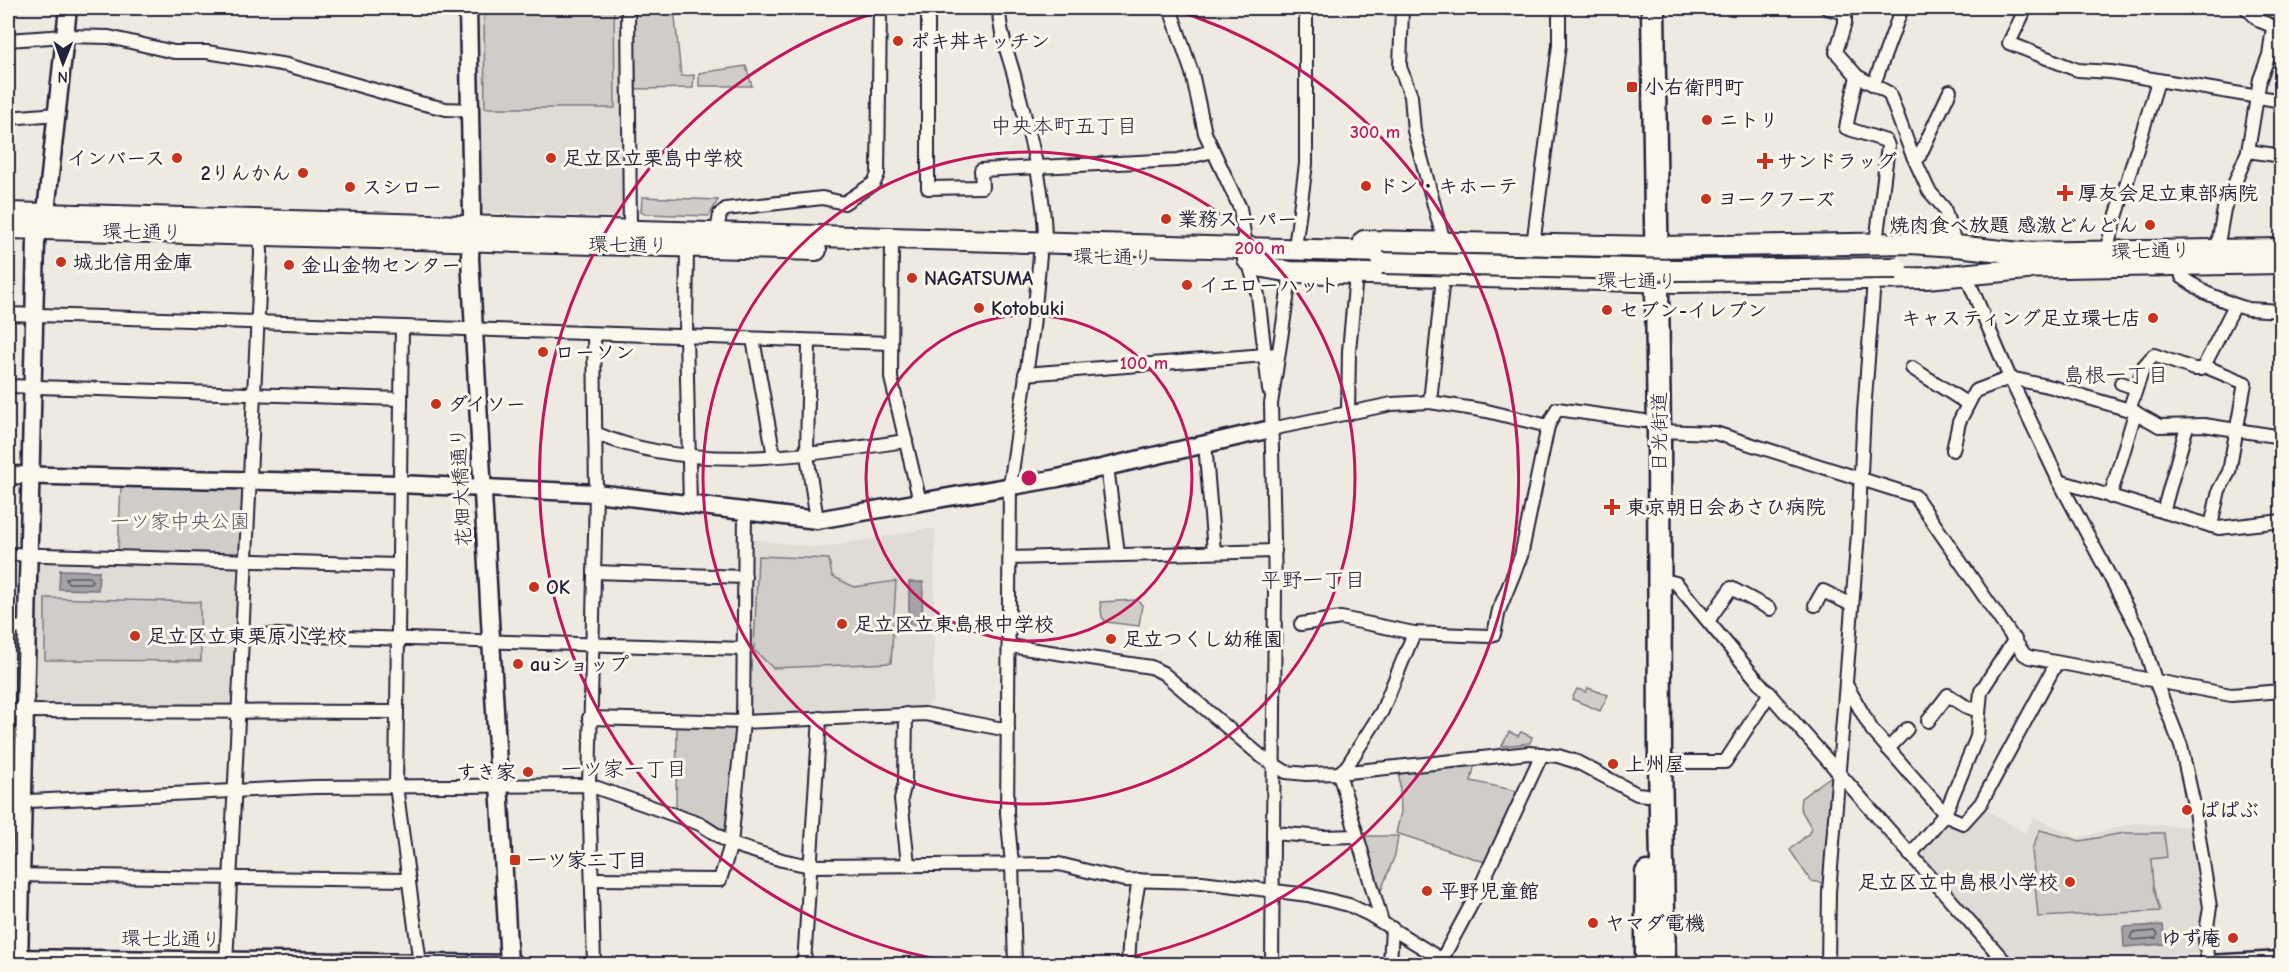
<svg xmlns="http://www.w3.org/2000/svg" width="2289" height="972" viewBox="0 0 2289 972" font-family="'Comic Neue','Klee One',sans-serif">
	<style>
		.built { fill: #dfdbd5 }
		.green { fill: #d0cdc9; stroke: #797882; stroke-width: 1.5 }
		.water { fill: #a6a3a7; stroke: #716f7c; stroke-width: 1.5 }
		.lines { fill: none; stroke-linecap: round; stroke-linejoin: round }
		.shore { stroke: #575666; stroke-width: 1.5 }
		.street-casing { stroke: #22223b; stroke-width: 16 }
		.secondary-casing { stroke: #22223b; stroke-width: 21 }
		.primary-casing { stroke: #22223b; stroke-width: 24 }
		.highway-casing { stroke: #22223b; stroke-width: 27 }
		.street { stroke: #fbf7ec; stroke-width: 12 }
		.secondary { stroke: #fbf7ec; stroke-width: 16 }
		.primary { stroke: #fbf7ec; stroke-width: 20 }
		.highway { stroke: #fbf7ec; stroke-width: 22 }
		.primary-bridge-casing { stroke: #22223b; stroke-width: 24; stroke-linecap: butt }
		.primary-bridge { stroke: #fbf7ec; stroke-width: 20 }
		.ring { fill: none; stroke: #c2185b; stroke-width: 3 }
		.poi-dot { fill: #c8321e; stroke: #fbf7ec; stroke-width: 2 }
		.labels { text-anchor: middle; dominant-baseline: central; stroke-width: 6; stroke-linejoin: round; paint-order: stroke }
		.poi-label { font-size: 20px; font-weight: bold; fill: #22223b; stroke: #fbf7ec; text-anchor: start }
		.street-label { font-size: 20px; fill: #22223b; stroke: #fbf7ec }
		.park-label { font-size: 20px; fill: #565566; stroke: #fbf7ec }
		.neighbourhood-label { font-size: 21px; fill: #22223b; stroke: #fbf7ec }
		.centre { fill: #c2185b; stroke: #fbf7ec; stroke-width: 3 }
		.ring-label { font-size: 18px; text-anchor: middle; font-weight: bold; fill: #c2185b; stroke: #fbf7ec; stroke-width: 6; stroke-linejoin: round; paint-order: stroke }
	</style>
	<rect width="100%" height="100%" fill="#eeeae2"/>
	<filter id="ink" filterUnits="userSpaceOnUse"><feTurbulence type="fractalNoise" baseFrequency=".0167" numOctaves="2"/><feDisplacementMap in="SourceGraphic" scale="12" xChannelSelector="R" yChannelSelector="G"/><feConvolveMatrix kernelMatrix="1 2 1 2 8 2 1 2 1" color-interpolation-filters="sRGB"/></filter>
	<g filter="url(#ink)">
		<!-- built -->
		<g class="built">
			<path d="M477,8h145l2,206 -4,3 -135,-5 -5,-5 -6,-197z"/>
			<path d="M925,529h10l-2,172 -11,7 -171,9 -3,-3 3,-175 69,9z"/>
			<path d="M38,560l200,7 -6,139h-197l-3,-4 3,-139z"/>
			<path d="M1982,807l43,26 9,-16 44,21 56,-15 60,4 13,81 -4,45 -192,11 -94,-107v-5l27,-33 20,7z"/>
		</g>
		<!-- green -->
		<g class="green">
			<path d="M592,8h22l1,100h-130l-1,-93z"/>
			<path d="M634,8h40l7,68 13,-1 -1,13 -57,1z"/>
			<path d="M746,66l6,20h-53v-13z"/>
			<path d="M642,197l76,3 -9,16 -64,-2 -4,-2z"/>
			<path d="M121,486l120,3 2,2 -2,63 -121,-2 -2,-2z"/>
			<path d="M758,556l71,3 3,17 22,11 42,-6 -5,82 -118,5 -19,-18z"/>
			<path d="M45,598l155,4 1,59 -156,-1z"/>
			<path d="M1137,600l5,5 -3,21 -33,-4 -4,-5 -2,-15z"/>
			<path d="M1588,688l20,7 -8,16 -28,-12 5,-10 9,3z"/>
			<path d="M677,725l56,1 3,4 -10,98 -3,2 -28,-16 -19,-6z"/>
			<path d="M1509,732l9,4 3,-4 11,5 -2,6 -28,3z"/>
			<path d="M1475,763l-4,18 46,10 -32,71 -89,-29 5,-21 -2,-41z"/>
			<path d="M1830,777l3,1 -10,105 -12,-2 -21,-31 19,-17 2,-6 -11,-19 1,-10z"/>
			<path d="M2040,830l40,11 44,-8h40l3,24 -16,2 2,28 7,24 -122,6 -6,-68z"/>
			<path d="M1360,836h38l-3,19 -15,38z"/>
		</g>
		<!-- water -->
		<g class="water">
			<path d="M60,570l39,1 -1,19 -39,-1z"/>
			<path d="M909,582h14l-1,43 -13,-1z"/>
			<path d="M2163,925l2,19 -41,3 -1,-20z"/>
		</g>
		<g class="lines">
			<!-- shore -->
			<g class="shore">
				<path d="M69,577h21l2,4 -2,2h-22l-2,-4z"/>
				<path d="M2155,931l3,3 -2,4 -23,2 -3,-2 2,-5z"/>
			</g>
			<!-- street casing -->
			<g class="street-casing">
				<g id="street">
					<path d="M628,8l2,222"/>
					<path d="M928,8v180l54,-1 -1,-17 197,-10 35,-9"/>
					<path d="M999,8c0,22 9,46 15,67 14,55 31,110 31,167"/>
					<path d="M1170,8l22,65 13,60 35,75 6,39"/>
					<path d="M1402,8l-2,59 11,29 3,35 30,111"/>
					<path d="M1827,8l18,5"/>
					<path d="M1845,8v15l-9,29 21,24 32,17 23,61 17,37 15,17 12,38"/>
					<path d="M2026,8l-17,35 63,25 6,2 33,2 171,29"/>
					<path d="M2246,8l14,13 20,8"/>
					<path d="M8,40l57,-4 44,1 65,15h33l80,13 133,38 26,6 23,1"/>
					<path d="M1857,76l-11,52 40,13 2,5 -12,97"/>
					<path d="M1874,84l28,-76"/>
					<path d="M8,118l49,-4"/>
					<path d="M2248,151l34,5"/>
					<path d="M1919,157l31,-66"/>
					<path d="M717,232l3,-18 6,-5 96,-11 22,5 30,-20 4,-9 2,-166"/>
					<path d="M892,239l-1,139 29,124"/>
					<path d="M1296,240l10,-76v-156"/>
					<path d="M1533,245l26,-200v-37"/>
					<path d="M687,246l-1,90 4,169"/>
					<path d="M2217,250l7,-41 24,-58 12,-72 9,-24 4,-27"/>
					<path d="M2105,253l53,-172"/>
					<path d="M1248,260l10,35 11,95"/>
					<path d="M2181,265l1,12 24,16 29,12 13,4 34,2"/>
					<path d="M1966,275l44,103 49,103 82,154 14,45 26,66 13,59 16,102 -5,32 3,25"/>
					<path d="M8,314l883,29"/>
					<path d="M402,327l-6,459 24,178"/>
					<path d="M594,334l2,159 -7,292 5,179"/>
					<path d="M753,339l21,117"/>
					<path d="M809,341l-2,114 10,65"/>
					<path d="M1912,368l56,36"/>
					<path d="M1025,374l253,-20"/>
					<path d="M2121,383l15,5"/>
					<path d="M8,386l393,13"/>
					<path d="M1430,402l13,-125"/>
					<path d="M2130,407c7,9 19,12 29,19l45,-1 78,12"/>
					<path d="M2130,407l14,-41 10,-11 40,14h7l3,-3"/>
					<path d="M1348,414l1,-63 7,-76"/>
					<path d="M1271,429l121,-25 38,-2 57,9 61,15"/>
					<path d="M1659,431l56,2 200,63 109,158 5,3 202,38 51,-4"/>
					<path d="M595,433c95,41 211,22 311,8"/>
					<path d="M1205,443l9,108"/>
					<path d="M1953,450l6,-28 16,-31 35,-13 42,9 74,22 4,-2"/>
					<path d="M1107,466l11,88"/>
					<path d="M2059,481l160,47 63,-7"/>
					<path d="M2110,497l25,-84"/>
					<path d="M2163,512l24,-86"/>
					<path d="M2211,526l8,-36 10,-18 16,-89 -41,-17 31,-61"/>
					<path d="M8,554l390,11"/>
					<path d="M1010,558l265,-7"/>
					<path d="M594,572l151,5"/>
					<path d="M1659,579l17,4 81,97 250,284"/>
					<path d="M1815,605l8,-14 29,14"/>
					<path d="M1708,621l23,-33 39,21"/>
					<path d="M1301,624l40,-6 73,15"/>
					<path d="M8,627l19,1"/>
					<path d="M243,634l502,15"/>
					<path d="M1009,646l142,21 12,6 99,84 24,15 20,2 33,-1 190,-20 29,3 19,6 60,32 10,1"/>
					<path d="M1847,686l25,44 73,84 6,4 12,5 18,-20 75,-139"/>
					<path d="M8,711l389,1"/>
					<path d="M906,714l-1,69 -4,16 7,65"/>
					<path d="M589,718l154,4 182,-8 83,16"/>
					<path d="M1928,721l20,-26 17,11 14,5"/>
					<path d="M1888,749l19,-20"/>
					<path d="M1660,762h65l45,-69"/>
					<path d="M8,802l306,-15 275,-2 111,39 31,20 51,16 28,6 249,-2 65,16 78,2 106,13 41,10 19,9 81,50"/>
					<path d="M1273,833l51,4 32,-1"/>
					<path d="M1910,855l35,-41 32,-77 4,-46 34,-52"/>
					<path d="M8,875l401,5"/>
					<path d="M592,879l128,1 11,-36 12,-122 2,-212"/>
					<path d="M1382,922l-43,-149 8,-7 35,-55 32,-78 75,3 5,-2 5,-24 22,-54 27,-130 9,-17 87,12"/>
					<path d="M1442,959l35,-65 65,-140"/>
					<path d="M226,964l35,-712 -1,-18"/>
					<path d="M804,964l16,-246"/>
					<path d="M1015,964l-3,-100 -5,-51 3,-327 23,-159 7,-72"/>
					<path d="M1128,964l2,-32 9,-52"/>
					<path d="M1272,964l3,-377 -4,-183 20,-132"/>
					<path d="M1390,964l2,-36"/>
					<path d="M1828,964l1,-72 29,-358 6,-122 10,-132"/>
				</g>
			</g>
			<!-- secondary casing -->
			<g class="secondary-casing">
				<g id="secondary">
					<path d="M468,8l4,206 -2,44 39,706"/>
					<path d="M8,475l391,9 197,9 221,27 241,-42 213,-49"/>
					<path d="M8,958l507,6"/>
					<path d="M19,964l17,-723 11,-38 21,-195"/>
					<path d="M2208,964l74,-4"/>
				</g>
			</g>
			<!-- primary casing -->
			<g class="primary-casing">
				<g id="primary">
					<path d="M8,213l1375,39"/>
					<path d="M8,228l808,22"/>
					<path d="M1364,241l293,6 253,-4 46,3 64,7"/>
					<path d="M2008,253l274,-4"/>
					<path d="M1248,260l15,7 28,5 385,10 250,-4 101,-9"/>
					<path d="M2014,268l268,-5"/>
				</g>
			</g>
			<!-- highway casing -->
			<g class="highway-casing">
				<g id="highway">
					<path d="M1653,8l6,423 1,331 4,202"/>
					<path d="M1647,964v-91"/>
				</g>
			</g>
			<!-- street -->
			<use href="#street" class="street"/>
			<!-- secondary -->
			<use href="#secondary" class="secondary"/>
			<!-- primary -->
			<use href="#primary" class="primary"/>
			<!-- highway -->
			<use href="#highway" class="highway"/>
			<!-- primary-bridge casing -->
			<g class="primary-bridge-casing">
				<path id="primary-bridge" d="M1382,263l293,7 222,-2"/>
			</g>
			<!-- primary-bridge -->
			<use href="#primary-bridge" class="primary-bridge"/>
		</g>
	</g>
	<!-- distance rings -->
	<g class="ring">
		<circle cx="1029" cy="478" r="163"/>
		<circle cx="1029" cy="478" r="326"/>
		<path d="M969 964A490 490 0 0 1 890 8M1168 8A490 490 0 0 1 1089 964"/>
	</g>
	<!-- markers -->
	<g class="poi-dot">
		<circle cx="898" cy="41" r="6"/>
		<rect x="1626" y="81" width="12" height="12" rx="3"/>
		<circle cx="1707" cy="120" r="6"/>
		<circle cx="177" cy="158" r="6"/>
		<circle cx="551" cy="158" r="6"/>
		<path d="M1762 152h6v6h6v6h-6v6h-6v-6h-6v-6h6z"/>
		<circle cx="303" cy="173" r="6"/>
		<circle cx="1366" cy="186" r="6"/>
		<circle cx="350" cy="187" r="6"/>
		<path d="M2062 184h6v6h6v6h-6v6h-6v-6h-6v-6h6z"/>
		<circle cx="1706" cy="199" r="6"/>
		<circle cx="1166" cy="219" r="6"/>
		<circle cx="2150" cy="225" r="6"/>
		<circle cx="61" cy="262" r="6"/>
		<circle cx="289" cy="265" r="6"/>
		<circle cx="912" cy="278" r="6"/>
		<circle cx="1187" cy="285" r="6"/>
		<circle cx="979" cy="308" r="6"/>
		<circle cx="1607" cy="310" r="6"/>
		<circle cx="2153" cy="318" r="6"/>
		<circle cx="543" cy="352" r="6"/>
		<circle cx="436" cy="404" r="6"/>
		<path d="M1609 498h6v6h6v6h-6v6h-6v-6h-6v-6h6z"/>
		<circle cx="534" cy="587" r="6"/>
		<circle cx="842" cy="624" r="6"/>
		<circle cx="135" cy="636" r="6"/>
		<circle cx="1111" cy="639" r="6"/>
		<circle cx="518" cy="664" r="6"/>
		<circle cx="1613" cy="764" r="6"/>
		<circle cx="528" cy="772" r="6"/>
		<circle cx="2187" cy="810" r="6"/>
		<rect x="509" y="854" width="12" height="12" rx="3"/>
		<circle cx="2070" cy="882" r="6"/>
		<circle cx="1427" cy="891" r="6"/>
		<circle cx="1593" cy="923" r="6"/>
		<circle cx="2233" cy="938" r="6"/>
	</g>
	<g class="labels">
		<!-- poi labels -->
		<g class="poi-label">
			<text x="910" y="41">ポキ丼キッチン</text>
			<text x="1644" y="87">小右衛門町</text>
			<text x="1719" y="120">ニトリ</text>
			<text x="165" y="158" text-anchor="end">インバース</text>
			<text x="563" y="158">足立区立栗島中学校</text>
			<text x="1777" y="161">サンドラッグ</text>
			<text x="291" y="173" text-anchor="end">2りんかん</text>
			<text x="1378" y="186">ドン・キホーテ</text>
			<text x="362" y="187">スシロー</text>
			<text x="2078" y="193">厚友会足立東部病院</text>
			<text x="1718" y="199">ヨークフーズ</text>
			<text x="1178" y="219">業務スーパー</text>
			<text x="2138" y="225" text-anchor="end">焼肉食べ放題 感激どんどん</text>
			<text x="73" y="262">城北信用金庫</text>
			<text x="301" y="265">金山金物センター</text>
			<text x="924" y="278">NAGATSUMA</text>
			<text x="1199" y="285">イエローハット</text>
			<text x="991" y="308">Kotobuki</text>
			<text x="1619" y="310">セブン-イレブン</text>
			<text x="2141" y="318" text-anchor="end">キャスティング足立環七店</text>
			<text x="555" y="352">ローソン</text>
			<text x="448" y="404">ダイソー</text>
			<text x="1626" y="507">東京朝日会あさひ病院</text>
			<text x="546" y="587">OK</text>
			<text x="854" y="624">足立区立東島根中学校</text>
			<text x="147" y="636">足立区立東栗原小学校</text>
			<text x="1123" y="639">足立つくし幼稚園</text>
			<text x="530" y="664">auショップ</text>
			<text x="1625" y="764">上州屋</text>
			<text x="516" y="772" text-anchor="end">すき家</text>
			<text x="2199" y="810">ぱぱぶ</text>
			<text x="527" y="860">一ツ家二丁目</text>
			<text x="2058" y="882" text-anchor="end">足立区立中島根小学校</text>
			<text x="1439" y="891">平野児童館</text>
			<text x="1605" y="923">ヤマダ電機</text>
			<text x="2221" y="938" text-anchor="end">ゆず庵</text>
		</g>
		<!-- street labels -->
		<g class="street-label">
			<text transform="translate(142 232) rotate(1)">環七通り</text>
			<text transform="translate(628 245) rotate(1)">環七通り</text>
			<text transform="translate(2151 251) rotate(-1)">環七通り</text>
			<text transform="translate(1113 257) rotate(1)">環七通り</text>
			<text transform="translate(1637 281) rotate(1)">環七通り</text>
			<text transform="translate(1659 432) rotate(-90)">日光街道</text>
			<text transform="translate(461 487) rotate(-93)">花畑大橋通り</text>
			<text transform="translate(171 939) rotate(1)">環七北通り</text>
		</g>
		<!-- park labels -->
		<g class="park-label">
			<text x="180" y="521">一ツ家中央公園</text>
		</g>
		<!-- neighbourhood labels -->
		<g class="neighbourhood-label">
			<text x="1064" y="126">中央本町五丁目</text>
			<text x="2116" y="375">島根一丁目</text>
			<text x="1313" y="580">平野一丁目</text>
			<text x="624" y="769">一ツ家一丁目</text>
		</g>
	</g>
	<circle cx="1029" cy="478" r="9" class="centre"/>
	<g class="ring-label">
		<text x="1375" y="138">300 m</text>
		<text x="1260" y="254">200 m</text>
		<text x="1144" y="369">100 m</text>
	</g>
	<!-- margin -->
	<rect width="2289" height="972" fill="none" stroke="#fbf7ec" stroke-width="30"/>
	<rect x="15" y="15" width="2259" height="942" fill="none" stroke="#22223b" stroke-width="2" filter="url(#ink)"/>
	<!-- north arrow -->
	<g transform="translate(63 63) rotate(181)" stroke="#fbf7ec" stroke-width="4.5" paint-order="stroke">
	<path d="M0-4.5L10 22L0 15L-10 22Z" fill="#22223b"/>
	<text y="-9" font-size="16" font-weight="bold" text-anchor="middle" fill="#22223b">N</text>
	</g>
</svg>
